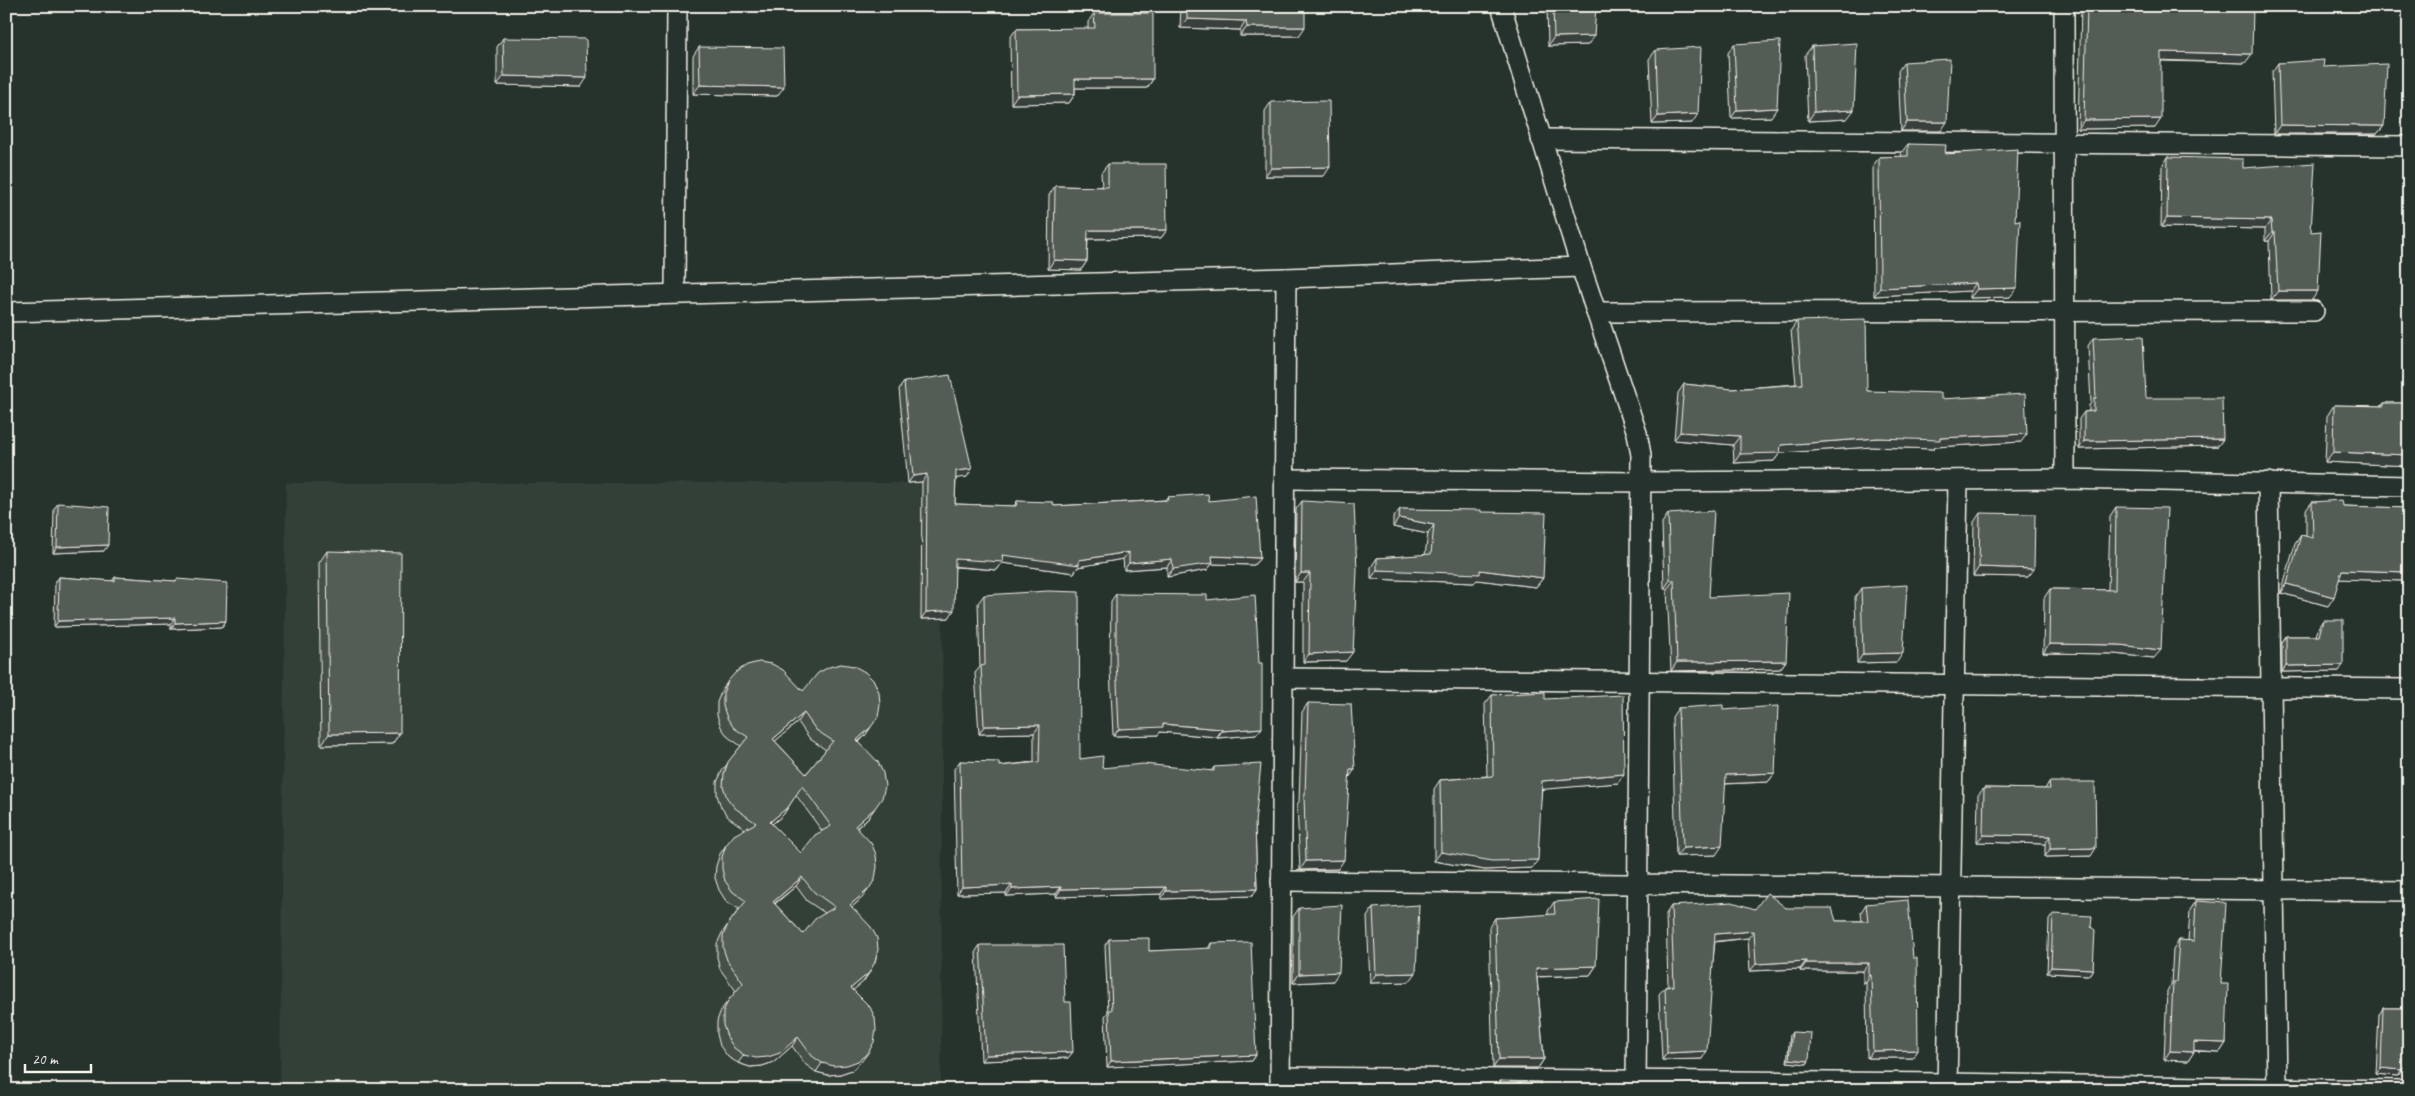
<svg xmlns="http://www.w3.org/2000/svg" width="2415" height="1096" viewBox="0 0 2415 1096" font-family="Caveat,sans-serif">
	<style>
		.built { fill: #333f39 }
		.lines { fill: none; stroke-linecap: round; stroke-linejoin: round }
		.minor-casing { stroke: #f4f1e8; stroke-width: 22 }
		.minor { stroke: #26332d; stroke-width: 19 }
		.wall { fill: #474f49; stroke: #f4f1e8; fill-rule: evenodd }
		.shaded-wall { fill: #39403c; stroke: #f4f1e8 }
		.building { fill: #525c55; stroke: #f4f1e8; fill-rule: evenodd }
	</style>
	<rect width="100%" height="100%" fill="#26332d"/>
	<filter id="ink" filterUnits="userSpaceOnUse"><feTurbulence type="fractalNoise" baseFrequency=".02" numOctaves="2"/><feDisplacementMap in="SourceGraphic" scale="10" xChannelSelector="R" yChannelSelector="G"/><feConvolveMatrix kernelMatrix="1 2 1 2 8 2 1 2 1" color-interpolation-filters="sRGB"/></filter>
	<g filter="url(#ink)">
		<!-- built -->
		<path class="built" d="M286,483h657l-2,607h-661z"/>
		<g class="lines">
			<!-- minor casing -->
			<g class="minor-casing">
				<g id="minor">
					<path d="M1501,6l80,261 56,166 4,22 -5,635"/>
					<path d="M2064,6l1,473"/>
					<path d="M1541,139l868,7"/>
					<path d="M675,293l2,-287"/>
					<path d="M6,312l1280,-34 295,-11"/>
					<path d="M1596,312l718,-1"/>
					<path d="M1285,479l358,3 422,-3 344,7"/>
					<path d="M2268,482l9,608"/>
					<path d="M1283,678l1126,11"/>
					<path d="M1281,881l1128,10"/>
					<path d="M1280,1077l667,6 454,7"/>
					<path d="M1280,1089l6,-811"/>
					<path d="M1947,1090l11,-610"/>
				</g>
			</g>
			<!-- minor -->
			<use href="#minor" class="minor"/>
		</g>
		<!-- wall -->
		<g class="wall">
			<path d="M1181,6h124l-6,30h-59v-6l-60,-2z"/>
			<path d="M1547,6h49l-8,39 -40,1z"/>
			<path d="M2081,6h172l-8,57 -84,-2 -6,67 -77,1z"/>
			<path d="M1094,13l59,66 -6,9h-72v6l-6,9 -58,1 -1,-66 6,-9h72v-7z"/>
			<path d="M503,38l78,49 -84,-2v-38z"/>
			<path d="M1734,44l37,73 -40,1 -3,-65z"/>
			<path d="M1812,46l35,73 -39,2 -3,-66z"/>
			<path d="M699,47l78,49 -84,-2v-38z"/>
			<path d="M1656,50l36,73 -40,1 -3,-65z"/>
			<path d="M1904,62l37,69h-40l-3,-60z"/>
			<path d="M2278,63l45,4 61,59 -7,8h-103l-2,-62z"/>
			<path d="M1271,102l53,74h-59v-65z"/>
			<path d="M1908,144l37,10 65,143 -40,1v-7l-96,5 -1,-130 6,-9h23l-1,-4z"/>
			<path d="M2168,157l75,11 68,64 1,68h-41l-2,-59h-4v-12l-104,-2 1,-61z"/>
			<path d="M1108,164l59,66 -6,8 -73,1 -1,22 -6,9 -33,-1 1,-74 6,-9 47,1 -1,-14z"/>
			<path d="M1797,321l70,70 74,8 80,43 -86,5 -1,2 -62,-2 -92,6 -6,8 -40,2 -1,-18 -59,-5 4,-47 6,-9 48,5 64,-5 -5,-54z"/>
			<path d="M2093,338l53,60 77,41 -5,7 -139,3v-30l5,-7 5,-1v-6l2,-2 -3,-57z"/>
			<path d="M904,382l63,95 -11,1 -1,26 59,2 3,-5 37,5 111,-6 2,-3 42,4 51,57 -6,7 -42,-1 -5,6 -40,7v-10l-43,3 -1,-11 -45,8 -4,6 -72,-10 -5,7 -42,-3 -6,51 -28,1 1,-137 -14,1 -9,-94z"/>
			<path d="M2384,403h25v63l-84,-4 2,-46 7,-11 47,1z"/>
			<path d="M1302,501l44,160 -43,1v-80h-8l1,-73z"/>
			<path d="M2312,502l31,4 63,2v-2l3,-4v88h-5v-9l-65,-2 -11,27 -47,-13 14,-49 6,-9 5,1v-26z"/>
			<path d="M58,503l46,48 -51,2 1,-44z"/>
			<path d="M2116,507l38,151 -40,-4 -71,-1 1,-55 6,-9 58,1 2,-74z"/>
			<path d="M1400,509l81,3 62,66 -7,9 -59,-7 -3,3 -103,-4v-12l6,-9 48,-3 3,-21 -35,-7v-9z"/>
			<path d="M1980,513l54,56 -6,8 -55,-1 1,-54z"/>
			<path d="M1668,514l41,83 77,64 -6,8 -109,2 -4,-82h-3l-2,-66z"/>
			<path d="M327,551l73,182 -8,11 -71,1 -2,-182z"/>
			<path d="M59,577l53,4 3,-4 60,4 2,-2 45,48 -51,2v-5l-117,3 1,-44z"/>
			<path d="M1861,588l36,74 -40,1 -2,-66z"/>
			<path d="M1116,594l91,6 49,135 -39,3v-1l-57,-5 -2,3 -45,1 -3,-69 1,-66z"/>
			<path d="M984,595l96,164 22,9 109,3 3,-4 41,56 2,66 -5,7 -91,3v-5l-105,3v-3l-50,2v-3l-49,1 -3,-125 6,-8 39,5 35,-4v-29l-55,1 -4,-61 5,-6 -2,-64z"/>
			<path d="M2323,620l16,51 -57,1v-30l4,-6h30l3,-10z"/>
			<path d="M728,681l75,10 62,45 -6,6 10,75 -12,11 5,70 -10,9 17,66 -6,9 -10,8 8,72 -9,8 -12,4 -12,1 -12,-3 -10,-7 -14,-19 -18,16 -12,4 -12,1 -12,-4 -10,-6 -8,-11 -3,-12v-13l4,-11 15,-19 -16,-22 -3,-12v-13l5,-11 17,-24 -13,-8 -7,-11 -4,-12 1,-12 4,-12 6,-9 19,-16 -17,-12 -7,-10 -4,-12v-13l5,-11 19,-25 -13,-9 -7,-10 -4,-12v-13l5,-12zM798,722l12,17 16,11 -20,24 -31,-33zM796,795l26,36 -21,22 -29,-29 11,-9zM796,886l11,15 18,12 -22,21 -28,-30z"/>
			<path d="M1492,695l53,4 73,84 -76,6 -10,79 -47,2 -51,-9v-72l6,-9 47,-4 -2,-72z"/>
			<path d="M1308,703l30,166 -38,1 -3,-66 2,-2 3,-90z"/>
			<path d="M1678,708l45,2 52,63 -7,9 -43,2 -9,71 -40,1 -4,-139z"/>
			<path d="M2049,782l42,74 -46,1v-13l-68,-2 1,-47 6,-7 61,1z"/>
			<path d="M2196,901l25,83 5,59 -6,9 -26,-1 -6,10 -24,-1 3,-69 4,-6 2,-36 6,-9 9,1 2,-31z"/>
			<path d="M1554,902l42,64 -6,9 -53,2 7,82 -6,9h-45l-4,-141 6,-9 53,-3v-4z"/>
			<path d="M1866,904l52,146 -5,8h-46l-1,-75h-3v-12h-63v-2l-50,2 -2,-33 -33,4 -13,117 -40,1 -3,-66 6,-7 3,-1 -2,-72 5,-8 84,3 31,-1 50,13h26l-1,-9z"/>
			<path d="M1299,908l34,73 -40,2v-66z"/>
			<path d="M1373,908l36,74 -39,1 -3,-66z"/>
			<path d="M2053,914l38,13 2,42 -4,6 -42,-2 2,-53z"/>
			<path d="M1109,939l40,12 59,-2 3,-6 45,112 -4,6 -145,6 -2,-51 3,-4 -3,-67z"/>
			<path d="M980,945l88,113 -87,3 -5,-110z"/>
			<path d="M2383,1008h26v60l-6,1 -5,7 -22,-2 3,-59z"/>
			<path d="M1792,1032l17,29 -2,3 -20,-2 3,-27z"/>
			<path d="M1500,1081l41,9h-47z"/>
		</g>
		<!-- shaded-wall -->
		<g class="shaded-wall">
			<path d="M707,6h86l-4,5 -84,-2z"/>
			<path d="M1187,19l59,2 -6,9 -60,-2z"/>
			<path d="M1247,27h58l-6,9h-59z"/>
			<path d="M1594,36l-6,9 -40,1 6,-9z"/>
			<path d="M2161,52l91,2 -7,9 -90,-3z"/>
			<path d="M504,76l83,2 -6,9 -84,-2z"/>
			<path d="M1075,79h78l-6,9h-78z"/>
			<path d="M700,85l84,2 -7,9 -84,-2z"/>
			<path d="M1075,94l-6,9 -58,1 6,-9z"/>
			<path d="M1777,108l-6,9 -40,1 6,-8z"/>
			<path d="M1854,110l-7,9 -39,2 6,-9z"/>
			<path d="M1698,114l-6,9 -40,1 6,-8z"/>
			<path d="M2161,119l-6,9 -77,1 6,-9z"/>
			<path d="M1907,122h40l-6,9h-40z"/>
			<path d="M2280,125l104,1 -7,8h-103z"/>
			<path d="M1330,167l-6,9h-59l6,-8z"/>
			<path d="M2167,218l104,2 -6,9 -104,-2z"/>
			<path d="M1088,230h79l-6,8 -79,1z"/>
			<path d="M2272,232h3l-6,9h-4z"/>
			<path d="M1054,260l33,1 -6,9 -33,-1z"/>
			<path d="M1976,283l-6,8 -96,5 6,-8z"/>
			<path d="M2017,288l-7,9 -40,1 7,-9z"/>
			<path d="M2278,291h40l-6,9h-41z"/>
			<path d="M1680,432l60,4 -7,9 -59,-5z"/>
			<path d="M2027,434l-6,8 -86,5 -1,2 -62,-2 -92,6 -6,8 -40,2 6,-9 41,-9 97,-7h62z"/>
			<path d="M2223,439l-5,7 -139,3 5,-8z"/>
			<path d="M2333,452l76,3v11l-84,-4z"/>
			<path d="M972,469l-5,8 -16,2 5,-8z"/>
			<path d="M927,474l-5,8 -14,1 5,-7z"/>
			<path d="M1399,518l35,7 -6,9 -35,-7z"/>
			<path d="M108,545l-4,6 -51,2 4,-6z"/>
			<path d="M1129,552l-6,7 -45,8 -4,6 -72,-10 -5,7 -48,-4 6,-7 47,-4 77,5z"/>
			<path d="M1212,556l48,2 -6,7 -42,-1 -5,6 -40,7 6,-8z"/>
			<path d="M1172,559l-5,8 -43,3 5,-7z"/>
			<path d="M1979,567l55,2 -6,8 -55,-1z"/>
			<path d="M1377,570h103l63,8 -7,9 -59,-7 -3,3 -103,-4z"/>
			<path d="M2342,570l67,2v2l-5,7 -68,-2z"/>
			<path d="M1301,573h9l-7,9h-8z"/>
			<path d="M1670,580h4l-7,9h-3z"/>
			<path d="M2409,583v7h-5z"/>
			<path d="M2287,584l47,13 -6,9 -47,-13z"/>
			<path d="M954,610l-5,8 -28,1 5,-7z"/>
			<path d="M175,618l-4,6 -117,3 4,-6z"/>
			<path d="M226,621l-4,6 -51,2 4,-6z"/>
			<path d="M2049,644l71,1 41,5 -7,8 -40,-4 -71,-1z"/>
			<path d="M1353,652l-7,9 -43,1 6,-8z"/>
			<path d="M1903,653l-6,9 -40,1 6,-9z"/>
			<path d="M1786,661l-6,8 -109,2 6,-9z"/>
			<path d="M2343,665l-4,6 -57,1 4,-6z"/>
			<path d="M804,713l-6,9 -31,26 6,-9z"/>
			<path d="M1163,724l59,5 -5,8 -57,-5 -2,3 -45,1 6,-7z"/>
			<path d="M1040,725l-6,8 -55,1 5,-8z"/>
			<path d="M871,727l-6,9 -15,12 7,-8z"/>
			<path d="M1262,728l-6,7 -39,3 5,-7z"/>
			<path d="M400,733l-8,11 -71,1 8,-11z"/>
			<path d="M1350,769h5l-6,9z"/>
			<path d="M1775,773l-7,9 -48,2 6,-9z"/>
			<path d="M1624,774l-6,9 -82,7 6,-9z"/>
			<path d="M789,806l-6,9 -19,16 6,-9z"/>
			<path d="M875,808l-6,9 -21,18 7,-9z"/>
			<path d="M1983,835l67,1 -5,8 -68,-2z"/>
			<path d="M1722,846l-6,9 -40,1 7,-8z"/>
			<path d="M2096,848l-5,8 -46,1 5,-8z"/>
			<path d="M1441,852l97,8 -6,8 -47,2 -51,-9z"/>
			<path d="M1344,860l-6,9 -38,1 6,-9z"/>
			<path d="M802,877l-6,9 -30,24 7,-8z"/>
			<path d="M1012,885l-6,8 -49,1 5,-7z"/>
			<path d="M1061,887l-5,7 -50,2 6,-7z"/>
			<path d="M1166,887l-5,7 -105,3 5,-8z"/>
			<path d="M869,889l-7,9 -18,16 6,-9z"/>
			<path d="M1257,889l-5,7 -91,3 5,-8z"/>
			<path d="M1754,931l-6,7 -38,4 5,-8z"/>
			<path d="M1806,961l-6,8 -50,2 6,-7z"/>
			<path d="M1806,963h63l-6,8h-63z"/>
			<path d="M1596,966l-6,9 -60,2 6,-9z"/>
			<path d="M2051,967l42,2 -4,6 -42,-2z"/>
			<path d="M1339,972l-6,9 -40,2 6,-9z"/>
			<path d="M869,973l-6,9 -18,15 6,-9z"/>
			<path d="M1416,973l-7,9 -39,1 6,-9z"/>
			<path d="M1869,975h2l-5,8h-3z"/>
			<path d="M798,1037l-6,9 -18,16 -12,4 -12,1 -12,-4 6,-8z"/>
			<path d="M2194,1042l32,1 -6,9 -32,-2z"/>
			<path d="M1918,1050l-5,8h-46l6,-7z"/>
			<path d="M1707,1051l-5,8 -40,1 5,-7z"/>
			<path d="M2170,1051l24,1 -6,9 -24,-1z"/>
			<path d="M1073,1052l-5,6 -87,3 5,-6z"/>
			<path d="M868,1053l-7,9 -9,8 -12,4 -12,1 -12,-3 6,-9z"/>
			<path d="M1256,1055l-4,6 -145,6 4,-6z"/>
			<path d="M1499,1059h45l-6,9h-45z"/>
			<path d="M1789,1059l20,2 -2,3 -20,-2z"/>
			<path d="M2407,1062h2v6l-6,1z"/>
			<path d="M2381,1068l21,2 -4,6 -22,-2z"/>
		</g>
		<!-- building -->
		<g class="building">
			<path d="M1187,6h118v21h-58l-1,-6 -59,-2z"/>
			<path d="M1553,6h43l-2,30 -40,1z"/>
			<path d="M2087,6h166l-1,48 -91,-2v67l-77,1z"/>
			<path d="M1094,13h59v66h-78v15l-58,1 -1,-66 79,-1z"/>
			<path d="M503,38l83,1 1,39 -83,-2z"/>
			<path d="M1780,41l-3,67 -40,2 -3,-66z"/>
			<path d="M1857,43l-3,67 -40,2 -2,-66z"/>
			<path d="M699,47l84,1 1,39 -84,-2z"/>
			<path d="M1701,47l-3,67 -40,2 -2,-66z"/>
			<path d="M1950,59l-3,63h-40l-3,-60z"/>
			<path d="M2324,60l-1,7 64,-3 -3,62 -104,-1 -2,-62z"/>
			<path d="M1329,101l1,66 -59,1v-66z"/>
			<path d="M1908,144l38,1 -1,9 73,-5 -3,72 5,-1 -3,68 -40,1 -1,-6 -96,5 -1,-131 29,-1z"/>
			<path d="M2168,157l75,2v9l72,-5 -4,69 10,-1 -3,60h-40l-3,-59h-3l-1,-12 -104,-2z"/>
			<path d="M1108,164h58l1,66h-79l-1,31 -33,-1 1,-74 53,1z"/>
			<path d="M1866,319l1,72 74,2v6l84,-5 2,40 -87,4v2l-62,-2 -97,7 -1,8 -40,1v-18l-60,-4 4,-48 48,5 70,-5 -5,-63z"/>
			<path d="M2143,336l3,62h76l1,41 -139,2v-29l10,-1v-13h2l-3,-60z"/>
			<path d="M950,375l22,94 -16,2 -1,33 61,2 1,-5 36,1 1,4 114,-6 -1,-3 41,-3 1,7 47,-5 4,62 -48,-2 1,7 -40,6 -1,-10 -43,4v-11l-50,8v5l-77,-10 1,7 -48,-3 -1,51 -28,2 1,-138 -14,2 -9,-94z"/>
			<path d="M2384,403h25v52l-76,-3 1,-47 50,1z"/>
			<path d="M2342,500l1,6 66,2v64l-67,-2 -8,27 -47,-13 14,-49 12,3 -1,-36z"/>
			<path d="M1302,501l52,3 3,67 -4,81 -44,2 1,-81h-9z"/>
			<path d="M58,503l51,4 -1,38 -51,2z"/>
			<path d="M2116,507l51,1 -6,142 -41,-5 -71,-1 1,-55 65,1z"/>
			<path d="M1400,509l81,1v2l65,1 -3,65 -63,-8v4l-103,-4v-12l54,-4 3,-29 -35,-7z"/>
			<path d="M1714,511l-5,86 80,-4 -3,68 -109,1 -3,-82h-4l-2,-66z"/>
			<path d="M1980,513l55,1 -1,55 -55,-2z"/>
			<path d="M327,551l74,2 -1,180 -71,1z"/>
			<path d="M59,577l56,4v-4l61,4 1,-2 50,4 -1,38 -51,2v-5l-117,3z"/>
			<path d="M1907,585l-4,68 -40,1 -2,-66z"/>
			<path d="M1048,591l31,1 1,167 23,-3 -1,12 41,-4 71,7v-4l47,-3 -6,59 2,66 -91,2v-4l-105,2v-2l-49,2v-4l-50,2 -2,-126 39,1v4l40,-4 1,-37 -56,1 -3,-60 4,-1 -1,-70z"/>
			<path d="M1116,594l91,1v5l48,-5 4,68h3v65l-40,3v-2l-59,-5v3l-44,2 -3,-70z"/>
			<path d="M2323,620h20v45l-57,1v-30h33z"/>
			<path d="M759,662l13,2 11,6 20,21 15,-18 11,-6 12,-3 13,2 11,6 9,9 5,11 1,13 -2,12 -7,10 -14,13 21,22 5,11 2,13 -3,12 -7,10 -20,18 16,17 5,11 1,13 -2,12 -6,10 -19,16 21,22 6,11 1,12 -3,12 -6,11 -18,15 19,19 5,11 1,12 -2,12 -6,11 -10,8 -11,4 -13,1 -12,-3 -10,-7 -14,-19 -18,16 -12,4 -12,1 -12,-3 -10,-7 -7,-11 -4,-12v-13l5,-11 15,-18 -16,-23 -4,-12v-12l5,-12 18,-23 -13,-9 -8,-11 -3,-12v-12l4,-12 8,-10 22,-12 -21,-15 -8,-10 -4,-12 1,-12 4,-12 20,-25 -14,-9 -7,-10 -4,-12v-13l5,-12 8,-9 11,-7zM804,713l12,17 17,11 -27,33 -33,-35zM802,786l29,40 -16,9 -14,18 -31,-31 19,-16zM802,877l12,15 21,15 -20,12 -12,15 -30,-32z"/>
			<path d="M1545,692v7l78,-4 1,79 -82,7 -4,79 -46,1 -51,-9 -1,-72 53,-4 -1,-81z"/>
			<path d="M1308,703l43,1 4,65h-5l-6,91 -38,1 -2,-66h1z"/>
			<path d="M1723,705v5l55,-4 -3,67 -49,2 -4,71 -39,2 -5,-140z"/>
			<path d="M2049,782h46l1,66 -46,1v-13l-67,-1 1,-47 66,1z"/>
			<path d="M1767,893l19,15h46l4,13h32l-2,-17 42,-4 5,58h4l1,92 -45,1 -2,-76h-2v-12h-63v-2l-50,3 -2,-33 -39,3 -8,117 -40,2 -2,-66 9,-1 -3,-80 61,-4 23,7z"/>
			<path d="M1599,899l-3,67 -60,2 8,91h-45l-4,-141 60,-4 -1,-12z"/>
			<path d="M2196,901l30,2 -5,81h7l-2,59 -32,-1v10l-24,-1 3,-69h3l3,-42 15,1z"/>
			<path d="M1342,905l-3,67 -40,2v-66z"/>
			<path d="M1419,905l-3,68 -40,1 -3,-66z"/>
			<path d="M2053,914l39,2 -1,11 4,3 -2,39 -42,-2z"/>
			<path d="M1149,938v13l62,-3v-5l40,-1 5,113 -145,6 -2,-51h3l-3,-71z"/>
			<path d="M980,945h83l2,57h6l2,50 -87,3z"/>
			<path d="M2383,1008h26v54h-2l-5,8 -21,-2z"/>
			<path d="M1792,1032l19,1 -2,28 -20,-2z"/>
			<path d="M1500,1081l41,1v8h-41z"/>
		</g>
	</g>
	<!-- margin -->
	<rect width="2415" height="1096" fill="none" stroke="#26332d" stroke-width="25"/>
	<rect x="12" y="12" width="2390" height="1071" fill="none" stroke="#f4f1e8" stroke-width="2" filter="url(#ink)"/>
	<!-- scale -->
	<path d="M25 1064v8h66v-8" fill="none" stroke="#f4f1e8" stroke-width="2.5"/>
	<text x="32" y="1064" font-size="15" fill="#f4f1e8" stroke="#26332d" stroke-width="4" paint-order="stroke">20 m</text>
</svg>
